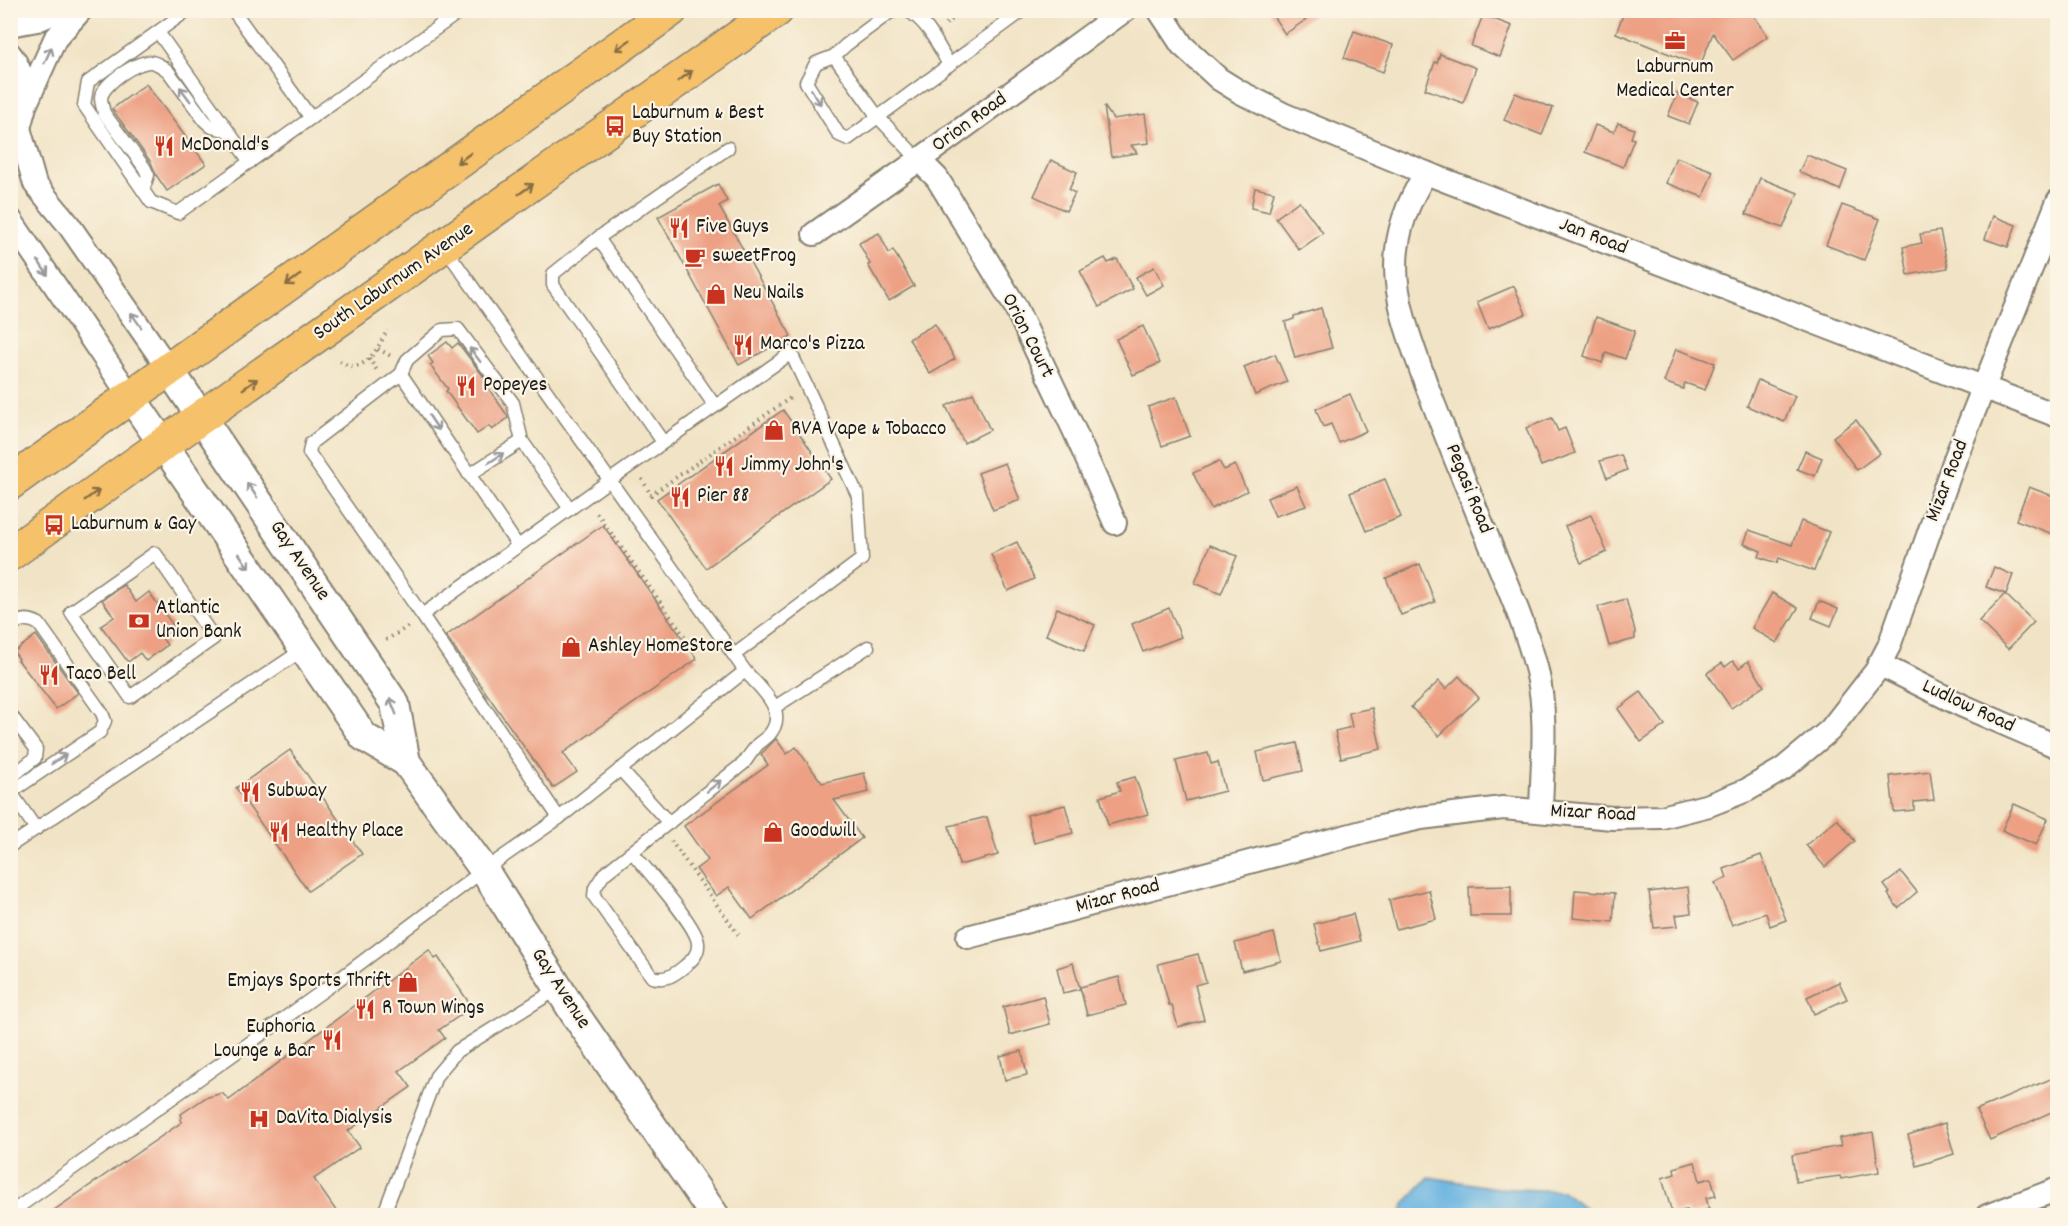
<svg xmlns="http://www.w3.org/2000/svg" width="2068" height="1226" viewBox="0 0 2068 1226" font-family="Dekko,sans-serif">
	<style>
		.water { fill: #67b3e0; stroke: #42687e; stroke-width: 1.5 }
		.building { fill: #eda084 }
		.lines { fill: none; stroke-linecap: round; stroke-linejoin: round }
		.service-casing { stroke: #868070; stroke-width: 15 }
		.minor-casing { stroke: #868070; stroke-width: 26 }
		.tertiary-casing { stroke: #868070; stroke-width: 32 }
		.primary-casing { stroke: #868070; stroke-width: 36 }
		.path { stroke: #868070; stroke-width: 4; stroke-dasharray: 1.5 4.5; stroke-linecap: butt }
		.service { stroke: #fff; stroke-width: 12 }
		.minor { stroke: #fff; stroke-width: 22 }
		.tertiary { stroke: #fff; stroke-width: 28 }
		.primary { stroke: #f5c16b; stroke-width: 33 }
		.oneway { stroke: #886e44 }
		.oneway2 { stroke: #999 }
		.labels { text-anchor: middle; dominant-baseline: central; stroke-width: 4.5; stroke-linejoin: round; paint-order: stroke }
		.poi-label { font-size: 21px; fill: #1c1c1c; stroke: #fcf5e5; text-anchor: start }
		.street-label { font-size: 21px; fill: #1c1c1c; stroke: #fcf5e5 }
	</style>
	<rect width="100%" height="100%" fill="#fcf5e5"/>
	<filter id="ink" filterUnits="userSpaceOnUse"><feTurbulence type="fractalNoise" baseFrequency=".0167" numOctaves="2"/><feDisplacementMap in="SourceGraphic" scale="12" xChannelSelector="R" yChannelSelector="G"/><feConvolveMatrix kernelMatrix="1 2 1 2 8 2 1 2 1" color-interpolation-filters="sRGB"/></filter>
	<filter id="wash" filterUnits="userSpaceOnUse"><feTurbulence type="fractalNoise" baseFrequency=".008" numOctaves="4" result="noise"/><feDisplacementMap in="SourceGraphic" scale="24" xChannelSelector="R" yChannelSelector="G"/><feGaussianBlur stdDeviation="1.35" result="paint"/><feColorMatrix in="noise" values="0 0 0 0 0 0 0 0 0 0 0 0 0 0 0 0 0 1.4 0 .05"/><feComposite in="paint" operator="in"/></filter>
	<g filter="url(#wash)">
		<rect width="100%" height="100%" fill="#f1e3c5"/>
		<!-- water -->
		<path class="water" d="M1429,1177l68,11 65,3 30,22v2h-193l6,-12z"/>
		<g id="blocks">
			<!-- building -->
			<g class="building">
				<path d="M1269,10h51l-35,24z"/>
				<path d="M1625,10h125l18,26 -35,24 -20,-27 -13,33 -84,-33z"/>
				<path d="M1483,15l29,11 -12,31 -29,-11z"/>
				<path d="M1354,31l39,14 -10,27 -39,-14z"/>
				<path d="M1440,54l36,14 -13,35 -38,-14 10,-27 2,1z"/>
				<path d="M146,84l60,80 -39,27 -11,-16 -5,-13 -39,-53z"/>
				<path d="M1515,93l38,15 -11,27 -38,-15z"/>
				<path d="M1677,94l21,8 -9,22 -21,-8z"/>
				<path d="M1104,106l9,13 32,-5 4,29 -18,2 6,8 -26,4z"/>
				<path d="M1618,123l16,6 -3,9 3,1 -11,28 -38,-15 10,-27 19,7z"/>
				<path d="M1807,155l40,16 -7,19 -41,-18z"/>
				<path d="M1676,157l37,14 -10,26 -37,-14z"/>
				<path d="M1051,160l26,12 -8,18 6,3 -9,18 -32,-15z"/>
				<path d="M1760,178l38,15 -15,35 -37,-14z"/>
				<path d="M718,184l9,17 -8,5 72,130 -52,29 -81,-148z"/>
				<path d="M1255,188l19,4 -5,20 -18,-4z"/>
				<path d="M1299,201l24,32 -24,17 -23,-32z"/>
				<path d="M1842,205l38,14 -16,41 -38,-15z"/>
				<path d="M1993,216l23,9 -8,22 -23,-8z"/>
				<path d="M1940,231l8,37 -40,7 -5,-28 19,-4 -2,-9z"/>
				<path d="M879,233l10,20 4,-3 21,36 -25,15 -21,-36 2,-1 -11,-21z"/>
				<path d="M1105,258l3,5 9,-4 16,30 -34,18 -19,-36z"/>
				<path d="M1154,267l10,18 -18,10 -10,-18z"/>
				<path d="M1514,286l12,28 -38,15 -11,-27z"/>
				<path d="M1321,308l11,40 -37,10 -10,-36 9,-3v-3z"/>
				<path d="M1596,317l39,14 -10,28 -19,-7 -4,11 -18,-7z"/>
				<path d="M935,324l20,35 -25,15 -21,-35z"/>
				<path d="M1143,326l17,37 -27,12 -17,-36z"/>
				<path d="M447,342l5,6 6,-5 28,37 -2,2 23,33 1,3 -16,12 -3,-4 -12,8 -31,-43 2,-2 -18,-24 3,-2 -5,-7z"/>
				<path d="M1676,349l39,14 -10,27 -20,-7 -2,6 -19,-7z"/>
				<path d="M1275,354l12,28 -32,13 -11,-28z"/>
				<path d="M1758,380l37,16 -11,26 -37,-16z"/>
				<path d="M973,393l17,37 -26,13 -18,-37z"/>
				<path d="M1350,394l16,37 -27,12 -8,-19 -8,3 -7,-18z"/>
				<path d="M1176,397l14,39 -28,10 -14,-39z"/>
				<path d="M783,410l48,69 -125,89 -49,-69z"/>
				<path d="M1552,418l6,13 7,-3 10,25 -34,13 -15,-38z"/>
				<path d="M1856,420l24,33 -23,17 -24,-33z"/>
				<path d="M1805,451l17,7 -7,18 -18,-7z"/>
				<path d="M1621,455l6,15 -20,8 -7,-17z"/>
				<path d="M1219,461l5,9 11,-5 12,26 -36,18 -18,-36z"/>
				<path d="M1005,463l15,37 -27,10 -15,-37z"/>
				<path d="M1385,479l16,38 -35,14 -16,-38z"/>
				<path d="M1297,486l9,20 -31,10 -8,-18z"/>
				<path d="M2029,487l29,11v38l-42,-16z"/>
				<path d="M1591,515l16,37 -26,11 -16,-37z"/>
				<path d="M1801,521l28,11 -15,39 -35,-13 -2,5 -18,-6 2,-6 -17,-7 5,-14 43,15z"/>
				<path d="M603,525l94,134 -134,94 14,19 -24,16 -107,-152z"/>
				<path d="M1017,542l17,37 -26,12 -17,-37z"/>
				<path d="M1210,545l27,11 -16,38 -26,-11z"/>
				<path d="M1420,564l15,38 -34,13 -15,-37z"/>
				<path d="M1994,567l19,8 -7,19 -20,-7z"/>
				<path d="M124,585l12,17 13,-10 26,36 -13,10 5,7 -21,16 -6,-8 -12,9 -27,-36 13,-9 -12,-17z"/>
				<path d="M1772,593l26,15 -21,35 -25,-15z"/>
				<path d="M2005,594l29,28 -26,27 -29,-28z"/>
				<path d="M1626,599l9,32v8l-26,7 -11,-39z"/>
				<path d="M1819,601l19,8 -7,17 -19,-8z"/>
				<path d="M1057,608l38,17 -11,26 -38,-16z"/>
				<path d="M1169,608l12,29 -38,15 -11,-28z"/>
				<path d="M36,635l42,58 -22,16 -38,-49 1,-1 -5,-7z"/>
				<path d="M1733,661l6,7 9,-7 16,25 -33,22 -24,-35 15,-10 3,4z"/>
				<path d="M1459,676l20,22 -40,38 -28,-29 28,-26 7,8z"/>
				<path d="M1641,692l24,33 -24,17 -23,-33z"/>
				<path d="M1372,708l9,41 -40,9 -6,-27 17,-4 -3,-14z"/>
				<path d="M776,739l11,15 9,-7 26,36 42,-10 5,19 -35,8 28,38 -110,81 -23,-32 -13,9 -20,-27 12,-9 -24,-34 84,-61 -7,-11z"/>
				<path d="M1297,743l6,28 -40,9 -6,-28z"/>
				<path d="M290,750l72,104 -54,37 -72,-103z"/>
				<path d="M1208,753l3,11 7,-2 7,29 -39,10 -10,-40z"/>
				<path d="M1930,771l4,29 -20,2v8l-20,2 -4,-36z"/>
				<path d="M1135,777l13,37 -40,11 -8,-28 20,-6 -3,-9z"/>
				<path d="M2014,804l34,15 -12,26 -34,-15z"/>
				<path d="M1065,805l8,28 -39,10 -7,-28z"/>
				<path d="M987,817l11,38 -39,10 -10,-39z"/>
				<path d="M1837,819l18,22 -30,26 -19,-22z"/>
				<path d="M1761,855l25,65 -16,6 -4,-13 -34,12 -17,-42 12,-5 -3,-9z"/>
				<path d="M1901,872l16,20 -19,16 -10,-14 2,-1 -6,-8z"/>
				<path d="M1511,886v30h-41l-1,-29z"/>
				<path d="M1688,887l3,26 -15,2 2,11 -24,2 -5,-36z"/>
				<path d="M1429,890l7,29 -40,10 -7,-29z"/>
				<path d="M1575,890l40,3 -2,29 -40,-4z"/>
				<path d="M1353,914l7,27 -39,10 -7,-27z"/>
				<path d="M1274,933l7,28 -39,10 -7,-28z"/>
				<path d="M429,950l6,9 3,-2 34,50 -33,23 6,8 -46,33 12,16 -63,44 12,16 -46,32 25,36h-292l135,-93 -2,-3 2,-2 -1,-3 24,-16 17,-5 7,7z"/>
				<path d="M1198,954l8,28 -11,3 9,35 -26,7 -6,-22h-3l-11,-41z"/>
				<path d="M1073,963l7,26 -17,4 -6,-25z"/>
				<path d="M1119,977l7,28 -39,10 -7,-28z"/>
				<path d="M1839,982l8,17 -33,15 -7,-17z"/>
				<path d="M1043,996l7,28 -40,11 -7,-28z"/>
				<path d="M1022,1051l5,24 -22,5 -5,-24z"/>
				<path d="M2058,1076v33l-68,31 -14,-30z"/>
				<path d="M1945,1123l9,31 -37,12 -9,-31z"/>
				<path d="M1873,1132l6,40 -38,7 -1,-3 -44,6 -4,-27 49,-9 -2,-8z"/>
				<path d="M1695,1162l5,19 11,-3 5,18 -10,2 3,11 -21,6 -1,-5 -15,3 -10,-35 13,-4 -1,-6z"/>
			</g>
		</g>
	</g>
	<g filter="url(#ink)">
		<use href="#blocks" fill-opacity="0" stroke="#868070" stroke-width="1.5"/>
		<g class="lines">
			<!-- service casing -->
			<g class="service-casing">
				<g id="service">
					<path d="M188,10l-100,72 -4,23 67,97 27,11 284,-203"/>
					<path d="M233,10l78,108"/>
					<path d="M906,10c21,10 32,35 43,55"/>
					<path d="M158,32l92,130"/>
					<path d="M834,56l-18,7 -10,19 33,53 9,4 30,-22 -44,-61 12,-11 43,-32 7,-3"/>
					<path d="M919,160l-41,-43 146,-107"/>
					<path d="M143,190l5,-15 -4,-8 -40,-54c-1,-5 -3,-10 -3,-15 2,-15 36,-37 50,-36 7,1 12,5 17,9l37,50 7,6 15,3"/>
					<path d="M598,238l130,-90"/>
					<path d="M401,374l117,172"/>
					<path d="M663,442l-110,-157v-11l45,-36 117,168"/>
					<path d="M469,475l53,-34"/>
					<path d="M155,553l59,85 -84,59 -59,-85z"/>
					<path d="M422,615l-113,-162 2,-10 90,-69 6,-14 35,-30 16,-1 55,74 9,38 48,68"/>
					<path d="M10,626c10,-7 19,-8 29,-2l63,89 3,8 -5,11 -89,60"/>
					<path d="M775,707l93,-60"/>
					<path d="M10,714l26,35 -1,9 -25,20"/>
					<path d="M620,769l49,54"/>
					<path d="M10,791l26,38"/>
					<path d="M559,818l-137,-203 188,-135 181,-127 67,143 4,63 -128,96"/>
					<path d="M10,846l294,-197"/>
					<path d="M633,853c14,18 63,71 65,90 1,11 -6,17 -13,23 -11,9 -19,15 -33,11l-58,-81 1,-8 9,-14 140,-111c4,-6 9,-13 14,-19 4,-3 8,-6 11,-9 21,-24 -9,-47 -24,-64"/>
					<path d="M10,1213l324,-230 150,-113 75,-52 186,-147 -300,-423"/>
					<path d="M383,1216l53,-140 21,-25 102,-63"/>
				</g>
			</g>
			<!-- minor casing -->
			<g class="minor-casing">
				<g id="minor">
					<path d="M1159,10l23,35 37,34 21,13 45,23 141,58 632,243"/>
					<path d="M10,25l27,-5 24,-10"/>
					<path d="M10,54c12,15 14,31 15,50"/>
					<path d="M19,128l16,56 33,40 100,144"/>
					<path d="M11,139l8,-11 6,-22 30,-67 26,-29"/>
					<path d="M919,160l18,18 78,128 60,126 40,91"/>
					<path d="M1426,173c-18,28 -30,60 -30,93 0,41 17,80 30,118 22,58 46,115 69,172 16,38 32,75 42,115 11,45 5,94 4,140"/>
					<path d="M10,219l120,177"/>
					<path d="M814,234l105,-74 206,-150"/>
					<path d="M1879,664l84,42 95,41"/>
					<path d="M968,937l413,-110 40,-9 82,-10 109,10 50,-1 47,-12 38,-15 36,-21 47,-39 46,-59 13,-25 66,-187 103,-258"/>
					<path d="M1987,1216l71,-27"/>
				</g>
			</g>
			<!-- tertiary casing -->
			<g class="tertiary-casing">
				<g id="tertiary">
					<path d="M168,368l227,336 11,58"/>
					<path d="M130,396l234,341 42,25 78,108 91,144 140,202"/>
				</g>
			</g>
			<!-- primary casing -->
			<g class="primary-casing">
				<g id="primary">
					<path d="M10,483l661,-473"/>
					<path d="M10,554l111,-80 656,-464"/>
				</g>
			</g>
			<!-- path -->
			<g class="path">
				<path d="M946,24l19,-14"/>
				<path d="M378,349l13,7"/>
				<path d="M369,358l9,14"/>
				<path d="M340,361c4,2 9,6 14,5 16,-1 27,-23 33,-36"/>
				<path d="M642,479l9,16 139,-97"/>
				<path d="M597,513l100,141"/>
				<path d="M386,640l23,-14"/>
				<path d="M671,841l69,96"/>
			</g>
			<!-- service -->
			<use href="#service" class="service"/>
			<!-- minor -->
			<use href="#minor" class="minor"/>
			<!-- tertiary -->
			<use href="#tertiary" class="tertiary"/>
			<!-- primary -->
			<use href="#primary" class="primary"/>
		</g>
		<!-- one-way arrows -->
		<defs><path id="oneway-shaft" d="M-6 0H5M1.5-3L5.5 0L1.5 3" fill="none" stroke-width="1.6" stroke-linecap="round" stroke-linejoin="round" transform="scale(1.5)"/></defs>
		<g class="oneway">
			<use href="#oneway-shaft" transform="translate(623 45) rotate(144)"/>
			<use href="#oneway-shaft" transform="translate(685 76) rotate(-35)"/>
			<use href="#oneway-shaft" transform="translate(464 158) rotate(144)"/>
			<use href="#oneway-shaft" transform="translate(526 189) rotate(-35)"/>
			<use href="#oneway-shaft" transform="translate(293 280) rotate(145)"/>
			<use href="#oneway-shaft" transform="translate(250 384) rotate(-35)"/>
			<use href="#oneway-shaft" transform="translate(92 495) rotate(-36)"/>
		</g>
		<g class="oneway2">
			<use href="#oneway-shaft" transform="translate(48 55) rotate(-66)"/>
			<use href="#oneway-shaft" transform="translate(185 94) rotate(-126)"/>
			<use href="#oneway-shaft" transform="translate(816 97) rotate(58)"/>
			<use href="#oneway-shaft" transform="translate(43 268) rotate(56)"/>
			<use href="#oneway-shaft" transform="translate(136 320) rotate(-125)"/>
			<use href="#oneway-shaft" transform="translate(475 355) rotate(-128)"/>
			<use href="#oneway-shaft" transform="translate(434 423) rotate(56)"/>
			<use href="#oneway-shaft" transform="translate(496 458) rotate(-33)"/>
			<use href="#oneway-shaft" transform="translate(252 490) rotate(-124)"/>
			<use href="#oneway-shaft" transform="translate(244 561) rotate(56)"/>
			<use href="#oneway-shaft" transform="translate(393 706) rotate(-111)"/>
			<use href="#oneway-shaft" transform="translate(59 759) rotate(-34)"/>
			<use href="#oneway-shaft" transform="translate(714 786) rotate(-39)"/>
		</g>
	</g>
	<!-- icons -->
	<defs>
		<g id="office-bare" transform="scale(1.62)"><path d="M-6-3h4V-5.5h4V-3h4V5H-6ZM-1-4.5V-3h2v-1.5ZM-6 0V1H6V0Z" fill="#c8321e" stroke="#fcf5e5" stroke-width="2.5" paint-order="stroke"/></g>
		<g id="bus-bare" transform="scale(1.62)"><path d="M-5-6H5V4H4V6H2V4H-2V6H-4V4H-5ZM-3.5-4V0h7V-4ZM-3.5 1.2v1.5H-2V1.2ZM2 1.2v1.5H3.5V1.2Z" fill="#c8321e" stroke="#fcf5e5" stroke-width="2.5" paint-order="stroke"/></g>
		<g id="restaurant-bare" transform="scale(1.62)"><path d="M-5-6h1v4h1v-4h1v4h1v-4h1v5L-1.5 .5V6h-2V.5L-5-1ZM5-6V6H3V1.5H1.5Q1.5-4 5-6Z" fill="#c8321e" stroke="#fcf5e5" stroke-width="2.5" paint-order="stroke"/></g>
		<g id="cafe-bare" transform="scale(1.62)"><path d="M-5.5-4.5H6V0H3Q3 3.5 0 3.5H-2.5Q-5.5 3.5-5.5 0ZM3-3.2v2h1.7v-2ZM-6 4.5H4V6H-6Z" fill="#c8321e" stroke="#fcf5e5" stroke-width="2.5" paint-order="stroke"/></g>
		<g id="shop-bare" transform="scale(1.62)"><path d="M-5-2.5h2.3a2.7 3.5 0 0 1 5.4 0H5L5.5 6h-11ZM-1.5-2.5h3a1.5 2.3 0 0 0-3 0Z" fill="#c8321e" stroke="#fcf5e5" stroke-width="2.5" paint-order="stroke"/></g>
		<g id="bank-bare" transform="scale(1.62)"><path d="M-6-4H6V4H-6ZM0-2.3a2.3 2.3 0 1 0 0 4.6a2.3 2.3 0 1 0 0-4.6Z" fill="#c8321e" stroke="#fcf5e5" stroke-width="2.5" paint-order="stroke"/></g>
		<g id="hospital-bare" transform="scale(1.62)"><path d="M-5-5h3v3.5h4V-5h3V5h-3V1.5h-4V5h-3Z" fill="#c8321e" stroke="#fcf5e5" stroke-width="2.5" paint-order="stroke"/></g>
	</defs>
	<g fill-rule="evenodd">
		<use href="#office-bare" x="1675" y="41"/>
		<use href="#bus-bare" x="615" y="126"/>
		<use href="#restaurant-bare" x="164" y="146"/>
		<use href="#restaurant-bare" x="679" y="228"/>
		<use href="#cafe-bare" x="695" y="257"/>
		<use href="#shop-bare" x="716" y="294"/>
		<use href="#restaurant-bare" x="743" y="345"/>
		<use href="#restaurant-bare" x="466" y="386"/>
		<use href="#shop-bare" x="774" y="430"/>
		<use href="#restaurant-bare" x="724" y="466"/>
		<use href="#restaurant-bare" x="680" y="497"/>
		<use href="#bus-bare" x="54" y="525"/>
		<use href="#bank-bare" x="139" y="621"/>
		<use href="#shop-bare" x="571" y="647"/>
		<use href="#restaurant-bare" x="49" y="675"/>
		<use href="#restaurant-bare" x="250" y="792"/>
		<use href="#restaurant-bare" x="279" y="832"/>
		<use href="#shop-bare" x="773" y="832"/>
		<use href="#shop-bare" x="408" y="982"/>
		<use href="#restaurant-bare" x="365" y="1009"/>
		<use href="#restaurant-bare" x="332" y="1040"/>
		<use href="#hospital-bare" x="259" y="1119"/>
	</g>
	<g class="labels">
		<!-- poi labels -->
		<g class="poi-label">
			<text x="1675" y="68" text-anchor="middle">Laburnum<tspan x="1675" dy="24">Medical Center</tspan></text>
			<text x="632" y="114">Laburnum &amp; Best<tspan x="632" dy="24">Buy Station</tspan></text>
			<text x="181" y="146">McDonald's</text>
			<text x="696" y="228">Five Guys</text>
			<text x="712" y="257">sweetFrog</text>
			<text x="733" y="294">Neu Nails</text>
			<text x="760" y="345">Marco's Pizza</text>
			<text x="483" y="386">Popeyes</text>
			<text x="791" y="430">RVA Vape &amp; Tobacco</text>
			<text x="741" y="466">Jimmy John's</text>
			<text x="697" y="497">Pier 88</text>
			<text x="71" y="525">Laburnum &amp; Gay</text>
			<text x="156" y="609">Atlantic<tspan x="156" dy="24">Union Bank</tspan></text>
			<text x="588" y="647">Ashley HomeStore</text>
			<text x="66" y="675">Taco Bell</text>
			<text x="267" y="792">Subway</text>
			<text x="296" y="832">Healthy Place</text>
			<text x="790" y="832">Goodwill</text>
			<text x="391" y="982" text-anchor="end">Emjays Sports Thrift</text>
			<text x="382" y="1009">R Town Wings</text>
			<text x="315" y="1028" text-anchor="end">Euphoria<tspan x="315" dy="24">Lounge &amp; Bar</tspan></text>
			<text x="276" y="1119">DaVita Dialysis</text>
		</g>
		<!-- street labels -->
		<g class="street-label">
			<text transform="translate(970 123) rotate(-36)">Orion Road</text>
			<text transform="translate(1593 237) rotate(21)">Jan Road</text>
			<text transform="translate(394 282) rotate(-35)">South Laburnum Avenue</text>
			<text transform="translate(1027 336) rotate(63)">Orion Court</text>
			<text transform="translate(1948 481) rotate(-69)">Mizar Road</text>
			<text transform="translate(1468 489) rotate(68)">Pegasi Road</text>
			<text transform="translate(299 561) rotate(56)">Gay Avenue</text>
			<text transform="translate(1968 707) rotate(25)">Ludlow Road</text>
			<text transform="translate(1593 814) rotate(3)">Mizar Road</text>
			<text transform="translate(1118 897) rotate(-15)">Mizar Road</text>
			<text transform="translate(560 989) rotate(57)">Gay Avenue</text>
		</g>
	</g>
	<!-- margin -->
	<rect width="2068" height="1226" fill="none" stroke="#fcf5e5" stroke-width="36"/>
</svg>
